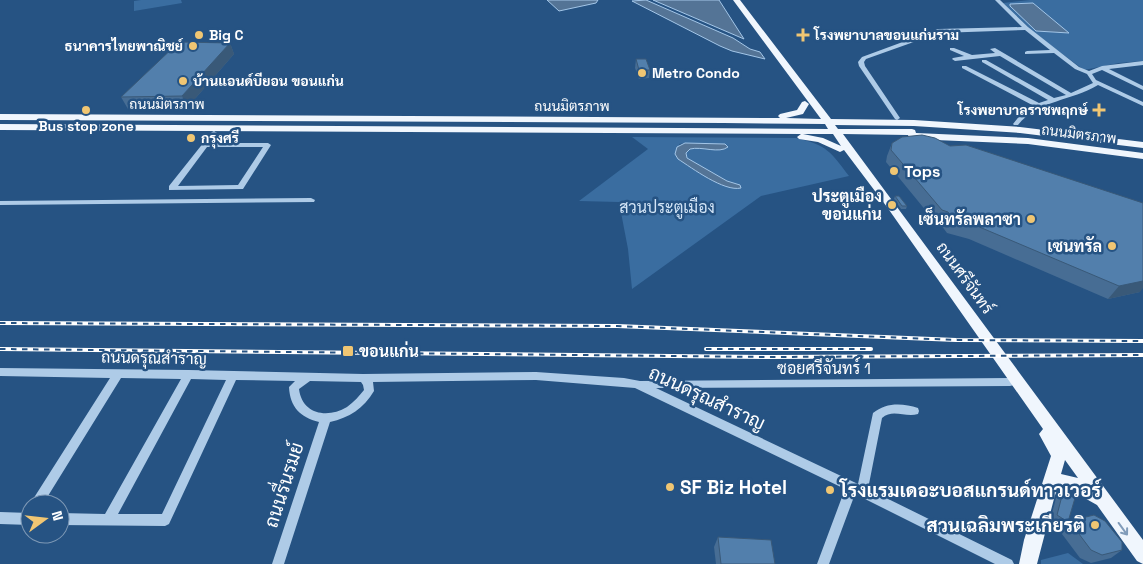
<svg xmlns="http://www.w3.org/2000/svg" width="1143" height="564" viewBox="0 0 1143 564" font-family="'Space Grotesk',Sarabun,sans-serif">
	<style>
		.green { fill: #3a6da0; fill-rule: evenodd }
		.water { fill: #547496; stroke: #a3c6e8 }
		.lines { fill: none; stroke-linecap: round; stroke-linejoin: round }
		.minor { fill: #aecbe7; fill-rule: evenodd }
		.major { fill: #f0f6fd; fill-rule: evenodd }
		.rail-casing { stroke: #fff; stroke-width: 4 }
		.rail { stroke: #265383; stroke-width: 2; stroke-dasharray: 5.5; stroke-linecap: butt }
		.wall { fill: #476d94 }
		.shaded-wall { fill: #395978 }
		.building { fill: #527fac; stroke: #395978 }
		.oneway { stroke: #819cba }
		.poi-dot { fill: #f0c673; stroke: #265383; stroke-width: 2 }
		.labels { text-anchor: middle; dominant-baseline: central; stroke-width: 5; stroke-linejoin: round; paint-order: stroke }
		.far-poi-label { font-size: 14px; font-weight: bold; fill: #fff; stroke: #265383; text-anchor: start }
		.far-street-label { font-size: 14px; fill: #fff; stroke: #265383 }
		.poi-label { font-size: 16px; font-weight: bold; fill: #fff; stroke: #265383; text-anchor: end }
		.park-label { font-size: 16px; fill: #d2e4f6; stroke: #265383 }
		.street-label { font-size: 16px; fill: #fff; stroke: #265383 }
		.near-street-label { font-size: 19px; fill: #fff; stroke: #265383 }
		.near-poi-label { font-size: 19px; font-weight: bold; fill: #fff; stroke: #265383; text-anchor: start }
	</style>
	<rect width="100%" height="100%" fill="#265383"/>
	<!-- green -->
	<g class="green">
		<path d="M141,0h40l1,3 -48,8v-10z"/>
		<path d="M1030,0h113v61l-24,2 -35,7 -50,-37 -31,-30zM1010,4l58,28v1l-32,-2z"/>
		<path d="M632,137l164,1c31,7 35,14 53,38l-88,20 -129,93 -4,-40 -9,-47 -40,-1 69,-52zM685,143l40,1 -35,5 -4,4 1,6 40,22 13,4 -4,4 -13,-4 -31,-17 -13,-24z"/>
		<path d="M1068,553l15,11h-42v-4z"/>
	</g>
	<!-- water -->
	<g class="water">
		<path d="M547,0h51l-2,3 -37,8z"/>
		<path d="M646,0l87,38 17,11 10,3 5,7 -33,-8 -12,-5 -88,-45z"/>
		<path d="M653,0h66l25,39z"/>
		<path d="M1033,3l36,30 -33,-2 -26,-25v-2z"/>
		<path d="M685,143l40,1 3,3c-9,7 -26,-1 -38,2l-4,4 1,5 40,23 13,4 1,3c-17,4 -49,-20 -63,-29l-3,-5 2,-7z"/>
	</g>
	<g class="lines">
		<!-- minor -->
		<g class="minor">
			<path d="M995,0h5l28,27 51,40 10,4 13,-5 41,-5v4l-34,4 34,17v4l-41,-20 -10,4 4,6 47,22v4l-45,-21c-26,16 -60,15 -80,40h-4l-1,-1 8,-10 13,-8 -72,-38v-2h4l73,37 9,-3 -66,-38v-2h4l68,38 12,-3 -66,-39 -45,5 -3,-2 1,-1 11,-2 -14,-6v-2h4l18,7 23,-2 -5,-4 5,-1 76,45 22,-10 -6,-9 -12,-5 -21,-16 -29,1v-2l2,-1 23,-1 -25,-20 -86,3 -73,26 -2,3 1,4 35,52 -3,2 -2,-1 -36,-53 -1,-4 4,-5 76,-28 84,-2z"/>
			<path d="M214,131l3,2 -7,10h58l3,2 -28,44 -74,1v-4l43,-54zM207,147h56l-25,38 -60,1z"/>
			<path d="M311,198l4,2 -1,2 -314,3v-4z"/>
			<path d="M0,368l189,2 174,4 173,-2 88,6 16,3 370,-3 4,1 1,3 -1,3 -4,1 -354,2 202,96 15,-71c13,-11 30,-10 45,-5l1,3 -1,3c-13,4 -25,-6 -36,4l-14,71 144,71 2,4h-19l-140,-70 -26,70h-12l28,-75 -210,-101 -99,-8 -163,2 1,9c-10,17 -25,27 -44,31l-46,142h-12l47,-142c-19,-5 -29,-15 -30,-35l6,-6 -59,-1 -67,144 -4,2 -105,-1v-12l45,1 76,-135 -60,-1 -78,126h-13l80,-126 -110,-2zM191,379l35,1 -64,134h-44zM310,381l51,1 2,3 1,5c-5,6 -10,12 -17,17 -20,12 -45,7 -48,-18z"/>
			<path d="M0,512l30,1v12l-30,-1z"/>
		</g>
		<!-- major -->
		<path class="major" d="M733,0h7l91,119 83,1 106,7 123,15v6l-123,-15 -106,-7 -79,-1 3,4h74l3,1 1,3 112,5 115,15v6l-115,-15 -116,-5 -3,-1 -1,-3 -65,-1 300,406v24l-6,-3 -40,-56 -25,-14 -11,-2 -6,6 -18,69h-18l5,-24 27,-84 -12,-22 4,-5 -156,-222 -43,-57 -4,2 -22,-10 -19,-3 -2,-2 4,-3 -801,-4v-6l828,5 -3,-5 -101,-1 -724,-3v-6l780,4 -2,-2 2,-2 17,-4 5,-8 3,-1 4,3 -6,10 -17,4 35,1zM803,134h30l8,12 -18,-8zM1065,460l13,18 -17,-4z"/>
		<!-- rail casing -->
		<g class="rail-casing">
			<g id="rail">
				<path d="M0,323l617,3 339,14 187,1"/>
				<path d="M0,349l771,8 372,-2"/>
				<path d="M706,349h165"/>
			</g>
		</g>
		<!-- rail -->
		<use href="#rail" class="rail"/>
	</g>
	<!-- wall -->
	<g class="wall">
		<path d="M230,43l4,11 -47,54 -59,1 -7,-12z"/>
		<path d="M636,59l14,11 -1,8 -10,1 -4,-11z"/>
		<path d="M892,143l248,149 -32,7 -139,-60 -22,-6 -6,-8 -5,-2 -50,-61 1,-6z"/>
		<path d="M895,196l12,10 -1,3h-5l-7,-10z"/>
		<path d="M1063,492l5,30 -7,5 -11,-6 6,-23z"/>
		<path d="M1074,520l48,30 -11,8 -20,5 -11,-5 -18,-24 1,-6z"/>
		<path d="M718,537l57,27h-59l-2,-17z"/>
	</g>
	<!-- shaded-wall -->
	<g class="shaded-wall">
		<path d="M230,43l4,11 -47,54 -5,-12z"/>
		<path d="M1143,281v7l-3,4 -32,7 11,-13z"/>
	</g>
	<!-- building -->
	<g class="building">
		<path d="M179,42l51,1 -48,53 -61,1z"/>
		<path d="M636,59h10l4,11h-11z"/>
		<path d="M922,135l13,3 15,8 16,-1 177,58v78l-24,5 -142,-60 -23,-6 -6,-8 -6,-2 -51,-60 1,-7 10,-6z"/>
		<path d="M895,196h4l8,10h-5z"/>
		<path d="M1063,492l12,6 -7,24 -11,-7z"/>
		<path d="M1094,515l11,6 17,21v8l-20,5 -11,-5 -18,-24 1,-6z"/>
		<path d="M718,537l53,3 4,24h-54z"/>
	</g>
	<!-- one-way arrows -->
	<defs><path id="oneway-shaft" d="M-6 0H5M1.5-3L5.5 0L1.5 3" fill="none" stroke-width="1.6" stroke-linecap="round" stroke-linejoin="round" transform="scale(1.25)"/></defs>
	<use class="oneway" href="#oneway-shaft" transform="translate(1123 529) rotate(54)"/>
	<!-- markers -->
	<g class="poi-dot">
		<circle cx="199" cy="35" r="5"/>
		<path d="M800.5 27.5h5v5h5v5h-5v5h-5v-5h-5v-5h5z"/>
		<circle cx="193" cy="46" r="5"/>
		<circle cx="642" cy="73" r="5"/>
		<circle cx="183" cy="81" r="5"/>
		<circle cx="86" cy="110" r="5"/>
		<path d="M1096.5 102.5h5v5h5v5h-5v5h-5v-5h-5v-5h5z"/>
		<circle cx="191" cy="138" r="5"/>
		<circle cx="894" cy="171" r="5"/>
		<circle cx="892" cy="205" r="5"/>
		<circle cx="1031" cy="219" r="5"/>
		<circle cx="1112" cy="246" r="5"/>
		<rect x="342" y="345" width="12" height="12" rx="2.5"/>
		<circle cx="670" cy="487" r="5"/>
		<circle cx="830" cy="490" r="5"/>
		<circle cx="1095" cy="525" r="5"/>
	</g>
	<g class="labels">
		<!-- far-poi labels -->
		<g class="far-poi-label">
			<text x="209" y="35">Big C</text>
			<text x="814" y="35">โรงพยาบาลขอนแก่นราม</text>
			<text x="183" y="46" text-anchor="end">ธนาคารไทยพาณิชย์</text>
			<text x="652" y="73">Metro Condo</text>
			<text x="193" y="81">บ้านแอนด์บียอน ขอนแก่น</text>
			<text x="1088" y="110" text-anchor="end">โรงพยาบาลราชพฤกษ์</text>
			<text x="86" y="126" text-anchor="middle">Bus stop zone</text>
			<text x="201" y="138">กรุงศรี</text>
		</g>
		<!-- far-street labels -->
		<g class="far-street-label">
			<text x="167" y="104">ถนนมิตรภาพ</text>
			<text x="572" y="106">ถนนมิตรภาพ</text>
			<text transform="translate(1079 134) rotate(7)">ถนนมิตรภาพ</text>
		</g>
		<!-- poi labels -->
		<g class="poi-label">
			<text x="904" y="171" text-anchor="start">Tops</text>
			<text x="882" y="196">ประตูเมือง<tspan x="882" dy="18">ขอนแก่น</tspan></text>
			<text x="1021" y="219">เซ็นทรัลพลาซา</text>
			<text x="1102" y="246">เซนทรัล</text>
			<text x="359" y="351" text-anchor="start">ขอนแก่น</text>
		</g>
		<!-- park labels -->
		<g class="park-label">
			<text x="667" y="207">สวนประตูเมือง</text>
		</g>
		<!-- street labels -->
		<g class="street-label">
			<text transform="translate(965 278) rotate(54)">ถนนศรีจันทร์</text>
			<text transform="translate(154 358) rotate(1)">ถนนดรุณสำราญ</text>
			<text x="824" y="368">ซอยศรีจันทร์ 1</text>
		</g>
		<!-- near-street labels -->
		<g class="near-street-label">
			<text transform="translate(707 398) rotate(25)">ถนนดรุณสำราญ</text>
			<text transform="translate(284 485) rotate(-72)">ถนนรื่นรมย์</text>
		</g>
		<!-- near-poi labels -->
		<g class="near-poi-label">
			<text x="680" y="487">SF Biz Hotel</text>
			<text x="840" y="490">โรงแรมเดอะบอสแกรนด์ทาวเวอร์</text>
			<text x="1085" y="525" text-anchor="end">สวนเฉลิมพระเกียรติ</text>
		</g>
	</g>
	<!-- north arrow -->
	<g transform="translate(45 519) rotate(75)"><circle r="24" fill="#265383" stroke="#7d98b5"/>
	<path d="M0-4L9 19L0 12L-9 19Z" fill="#f0c673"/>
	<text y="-8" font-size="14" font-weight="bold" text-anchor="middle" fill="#ffffff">N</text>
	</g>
</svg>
